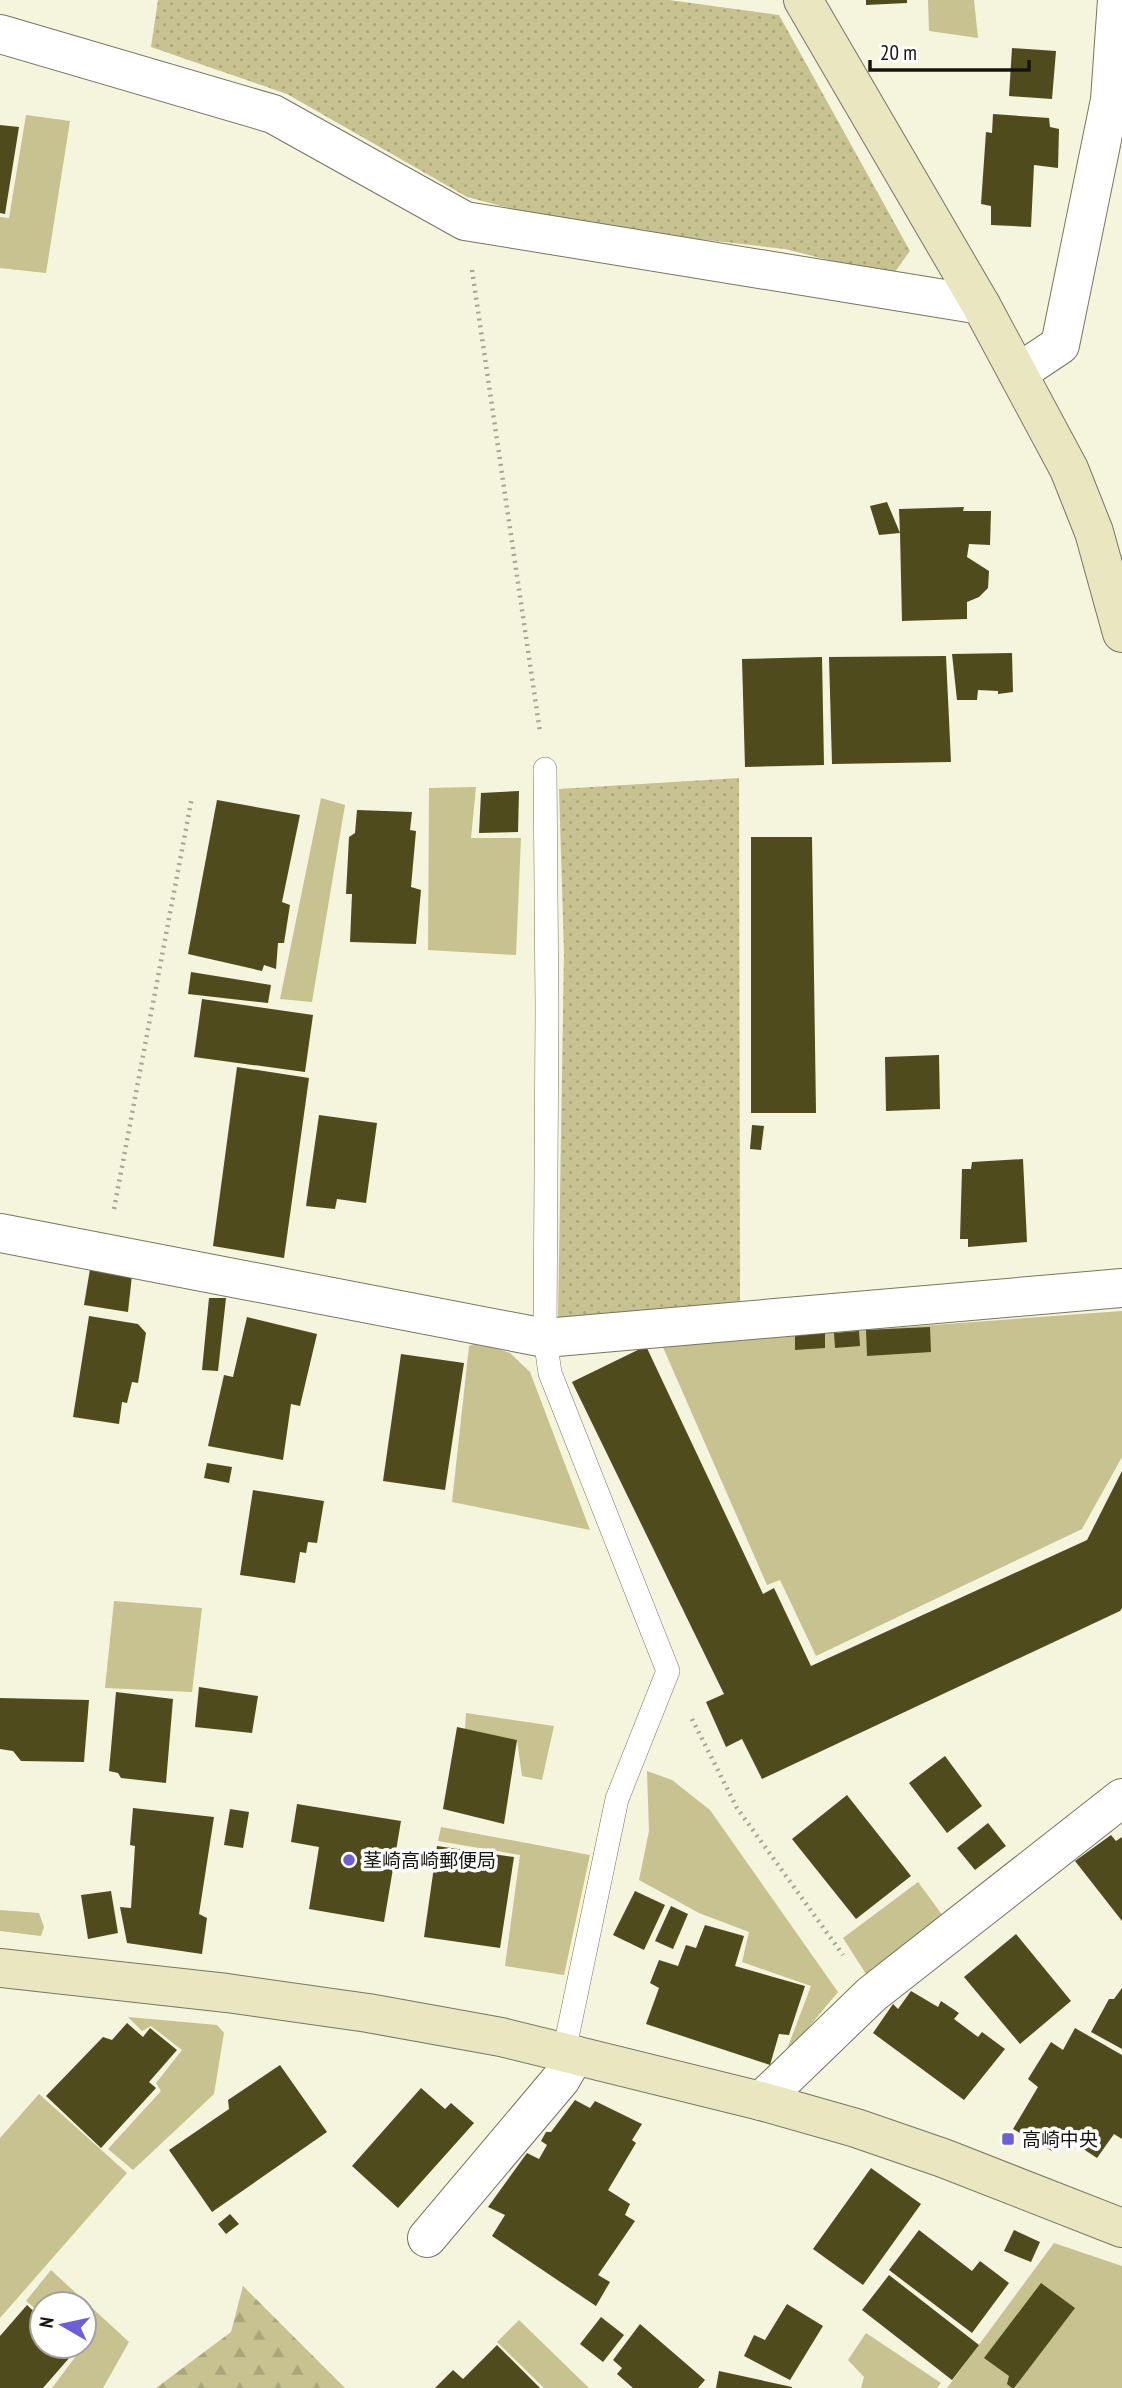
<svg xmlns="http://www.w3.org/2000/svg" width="1122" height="2388" viewBox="0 0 1122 2388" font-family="'PT Sans Narrow','Noto Sans JP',sans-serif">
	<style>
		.grass { fill: url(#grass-dots) }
		.forest { fill: url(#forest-firs) }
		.garden { fill: #c7c28f }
		.building { fill: #504b1c }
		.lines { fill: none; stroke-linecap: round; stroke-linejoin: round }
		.lane-casing { stroke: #777661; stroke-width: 24 }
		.street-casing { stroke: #777661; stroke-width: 40 }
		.secondary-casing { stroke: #777661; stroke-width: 40 }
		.path { stroke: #a7a695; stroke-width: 4.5; stroke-dasharray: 2 5; stroke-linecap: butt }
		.lane { stroke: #fff; stroke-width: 23 }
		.street { stroke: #fff; stroke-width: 38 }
		.secondary { stroke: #eae6bf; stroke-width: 38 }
		.poi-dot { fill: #6c5fd9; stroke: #fff; stroke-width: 2.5 }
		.labels { text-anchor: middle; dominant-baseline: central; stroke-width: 7; stroke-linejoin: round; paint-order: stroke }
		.poi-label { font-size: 19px; fill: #16150d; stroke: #fff; text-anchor: start }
	</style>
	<defs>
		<pattern id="grass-dots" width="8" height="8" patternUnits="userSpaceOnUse" patternTransform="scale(1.75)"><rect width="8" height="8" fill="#c7c28f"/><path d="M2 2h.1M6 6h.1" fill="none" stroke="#aaa67a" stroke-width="1.8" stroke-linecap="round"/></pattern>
		<pattern id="forest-firs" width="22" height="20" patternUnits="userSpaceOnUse" patternTransform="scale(1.75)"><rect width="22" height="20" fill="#c7c28f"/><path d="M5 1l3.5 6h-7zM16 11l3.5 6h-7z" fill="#aaa67a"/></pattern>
	</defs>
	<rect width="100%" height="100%" fill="#f5f4dd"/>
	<!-- grass -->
	<g class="grass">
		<path d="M158,0h511l110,15 131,236 -18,25 -107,-27 -211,-24 -107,-28 -180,-103 -136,-47z"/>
		<path d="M739,778l1,524 -182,16 6,-366 -5,-163z"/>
	</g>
	<!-- forest -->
	<path class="forest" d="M243,2286l102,102h-189l75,-56z"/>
	<!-- garden -->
	<g class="garden">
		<path d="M928,0h46l4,38 -49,-7z"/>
		<path d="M26,115l44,6 -24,152 -46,-5v-51l9,1z"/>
		<path d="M476,787l-5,51h50l-5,117 -88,-5 1,-162z"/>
		<path d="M321,798l24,7 -33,197 -32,-3z"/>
		<path d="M1122,1311v146l-40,72 -266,127 -36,-76 -13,5 -105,-240z"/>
		<path d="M478,1342l32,11 20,19 60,158 -138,-28 17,-156z"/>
		<path d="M114,1601l88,7 -10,84 -87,-4z"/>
		<path d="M466,1713l88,13 -12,54 -20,-4 -5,-36 -52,-11z"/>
		<path d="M647,1771l25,9 38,30 128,182 -54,65 27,-71 -69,-24 7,-30 -50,-19 -60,-33 10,-49z"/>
		<path d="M441,1827l149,28 -26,120 -59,-9 15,-111 -82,-14z"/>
		<path d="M918,1882l25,34 -77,58 -23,-36z"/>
		<path d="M0,1910l39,3 5,14 -3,9 -41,-5z"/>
		<path d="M128,2017l89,8 7,8 -10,61 -81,76 -25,-21 53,-58 -5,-8 26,-33 -31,-24 -9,5z"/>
		<path d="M39,2094l88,79 -127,145v-180z"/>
		<path d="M1054,2243l68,23v122h-175z"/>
		<path d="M51,2270l78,72 -26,46h-51l30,-40 -2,-2h4v-42h-42v10l-16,-13z"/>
		<path d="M519,2320l70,68h-45l-47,-46z"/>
		<path d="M866,2333l75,50 -4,5h-76l3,-11 -16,-17z"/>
	</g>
	<!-- building -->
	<g class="building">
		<path d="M866,0h41v3l-41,2z"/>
		<path d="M1012,48l44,3 -4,48 -43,-3z"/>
		<path d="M993,114l56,4 1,9 9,2 -1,39 -24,-3 -3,62 -40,-2v-19l-10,-2 5,-72 6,1z"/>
		<path d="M0,125l19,2 -14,87 -5,-1z"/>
		<path d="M887,502l13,31 -1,-24 65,-2 -1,4h28l-1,34 -21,-1 -2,13 22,14 -1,17 -9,9 -12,5v17l-65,2 -2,-88 -21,2 -9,-29z"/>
		<path d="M1012,653l1,39 -15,2v-3l-20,-1 -1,10h-20l-5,-46z"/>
		<path d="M946,656l5,106 -119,2 -3,-107z"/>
		<path d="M822,657l2,108 -79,2 -3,-108z"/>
		<path d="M519,791l-1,41 -39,1 2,-40z"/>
		<path d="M217,800l83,15 -18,87 8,3 -6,38h-6l-2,26 -12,-4 -2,6 -74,-17z"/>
		<path d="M357,810l55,2 -2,18 6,1 -5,56 10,3 -5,54 -66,-2 2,-48h-6l3,-57 6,-4z"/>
		<path d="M751,837h61l4,276h-65z"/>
		<path d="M191,972l80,13 -3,18 -80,-9z"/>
		<path d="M202,999l111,16 -8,57 -111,-15z"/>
		<path d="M939,1055l1,54 -54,2 -1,-54z"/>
		<path d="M237,1067l72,11 -25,180 -71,-12z"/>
		<path d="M319,1115l58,8 -11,80 -29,-4 -2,10 -29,-3z"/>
		<path d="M752,1125l12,1 -3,24 -11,-1z"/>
		<path d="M1023,1159l4,83 -59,5v-8h-8l2,-70h9l1,-7z"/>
		<path d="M90,1269l42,6 -4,37 -44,-7z"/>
		<path d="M209,1298h17l-8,73 -16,-1z"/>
		<path d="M89,1316l49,8 8,9 -8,50 -6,-1 -5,21 -5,-1 -3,22 -46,-7z"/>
		<path d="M247,1317l70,17 -17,72 -9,-2 -8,56 -75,-14 16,-71 9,2z"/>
		<path d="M930,1327l1,25 -64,4 -1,-26z"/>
		<path d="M859,1331l1,15 -25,2 -1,-15z"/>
		<path d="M825,1333v15l-30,2v-15z"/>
		<path d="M646,1346l117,248 11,-6 37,78 276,-126 35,-69v137l-2,3 -358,168 -20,-40 -16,8 -20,-45 18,-8 -152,-312z"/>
		<path d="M401,1354l63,9 -19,127 -62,-9z"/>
		<path d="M207,1463l25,4 -3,16 -25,-5z"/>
		<path d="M253,1490l71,11 -7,42 -9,-1 -2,11 -6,-1 -5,31 -55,-8z"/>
		<path d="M199,1687l59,9 -6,37 -57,-6z"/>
		<path d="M116,1692l57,7 -7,84 -45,-5 -3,-5 -9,-2z"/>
		<path d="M0,1698l89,2 -5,62 -63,-1 -8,-10 -13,-2z"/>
		<path d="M457,1727l60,13 -13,84 -61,-15z"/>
		<path d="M945,1756l37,50 -35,27 -38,-50z"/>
		<path d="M847,1795l64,81 -55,43 -64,-80z"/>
		<path d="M297,1804l104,17 -17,101 -75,-13 10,-62 -28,-5z"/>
		<path d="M133,1808l81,9 -15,97 8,4 -5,36 -75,-11 -7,-36 11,1 4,-62 -5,-1z"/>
		<path d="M230,1809l19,3 -6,36 -19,-3z"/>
		<path d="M988,1823l18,23 -31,24 -18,-22z"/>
		<path d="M1111,1835l5,6 6,-4v84l-47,-60z"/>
		<path d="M437,1846l77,11 -14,91 -76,-11z"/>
		<path d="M111,1891l7,42 -30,6 -7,-44z"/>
		<path d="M635,1891l30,14 -21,45 -31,-15z"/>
		<path d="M671,1906l17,8 -15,35 -18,-8z"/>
		<path d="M705,1925l39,11 -9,30 70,20 -16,49 -10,-1 -9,31 -124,-41 13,-36 -9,-5 9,-23 19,6 8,-21 10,3z"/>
		<path d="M1016,1934l55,67 -51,43 -56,-67z"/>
		<path d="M1122,1988v61l-31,-17 18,-33h5z"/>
		<path d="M911,1991l27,16 3,-6 18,12 -5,6 24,18 4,-5 23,17 -41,51 -91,-67 20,-29 5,5z"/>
		<path d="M127,2023l16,14 7,-9 27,22 -28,32 7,6 -55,60 -55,-52 57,-59 9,3z"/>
		<path d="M1075,2028l47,27v84l-8,-5 -17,24 -35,-23 -10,16 -39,-22 25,-42 -10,-8 23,-37 12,8z"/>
		<path d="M280,2065l47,67 -115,80 -43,-62 60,-41 -1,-9z"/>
		<path d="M421,2088l24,21 6,-6 23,20 -76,85 -46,-42z"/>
		<path d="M575,2100l15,8 5,-7 47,23 -10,16 4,3 -28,47 22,14 -5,11 10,6 -37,54 12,7 -14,24 -104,-70 13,-21 -17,-8 39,-54 12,6 8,-14 -6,-4 5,-9h5z"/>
		<path d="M871,2168l50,36 -58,81 -50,-36z"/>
		<path d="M230,2214l9,10 -13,10 -8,-10z"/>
		<path d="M919,2230l53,41 8,-10 29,22 -37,50 -83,-63z"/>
		<path d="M1014,2230l26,12 -9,20 -27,-11z"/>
		<path d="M889,2275l90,70 -27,35 -90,-70z"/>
		<path d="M1041,2283l34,25 -61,80h-2l-5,-4 2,-8 -25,-18z"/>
		<path d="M787,2304l36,22 -33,54 -46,-24 10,-21 11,5z"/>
		<path d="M27,2305l15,14v27h31l4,3 -34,39h-43v-52z"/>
		<path d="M601,2317l23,18 -21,27 -23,-18z"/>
		<path d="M640,2324l65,56 -7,8h-65l-16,-14 5,-6 -9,-8z"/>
		<path d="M497,2345l43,43h-105l18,-18 10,9z"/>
		<path d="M719,2371l73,16v1h-76z"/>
	</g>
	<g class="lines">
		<!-- lane casing -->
		<g class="lane-casing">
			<path id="lane" d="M545,769l2,240 -2,329 5,35 118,298 -51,128 -53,253"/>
		</g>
		<!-- street casing -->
		<g class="street-casing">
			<g id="street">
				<path d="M0,34l273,80 192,107 516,84"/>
				<path d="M1018,373l42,-28 50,-245 7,-100"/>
				<path d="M0,1233l545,105 577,-50"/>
				<path d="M761,2101l111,-107 250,-196"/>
				<path d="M427,2238l134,-159 14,-24"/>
			</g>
		</g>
		<!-- secondary casing -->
		<g class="secondary-casing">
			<g id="secondary">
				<path d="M803,0l178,305 88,164 25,63 28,101"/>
				<path d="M0,1968l227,25 141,20 133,24 260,64 95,27 87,30 179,70"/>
			</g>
		</g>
		<!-- path -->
		<g class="path">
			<path d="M472,270l68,462"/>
			<path d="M114,1209l78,-412"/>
			<path d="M692,1719l45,89 106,147"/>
		</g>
		<!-- lane -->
		<use href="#lane" class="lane"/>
		<!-- street -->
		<use href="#street" class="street"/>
		<!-- secondary -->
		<use href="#secondary" class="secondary"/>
	</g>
	<!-- markers -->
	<g class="poi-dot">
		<circle cx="349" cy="1860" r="7"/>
		<rect x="1001" y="2132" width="14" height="14" rx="3.5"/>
	</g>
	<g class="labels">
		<!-- poi labels -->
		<g class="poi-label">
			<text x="363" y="1860">茎崎高崎郵便局</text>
			<text x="1022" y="2139">高崎中央</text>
		</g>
	</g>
	<!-- north arrow -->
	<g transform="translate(63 2325) rotate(279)"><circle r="33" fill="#ffffff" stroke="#a2a19e" stroke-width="2"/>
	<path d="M0-5L12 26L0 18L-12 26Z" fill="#6c5fd9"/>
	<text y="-10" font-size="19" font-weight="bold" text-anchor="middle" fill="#16150d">N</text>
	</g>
	<!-- scale -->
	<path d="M870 60v10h159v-10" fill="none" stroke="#16150d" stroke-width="3.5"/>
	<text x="880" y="60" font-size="21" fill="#16150d" stroke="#ffffff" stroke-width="5" paint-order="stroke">20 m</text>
</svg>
